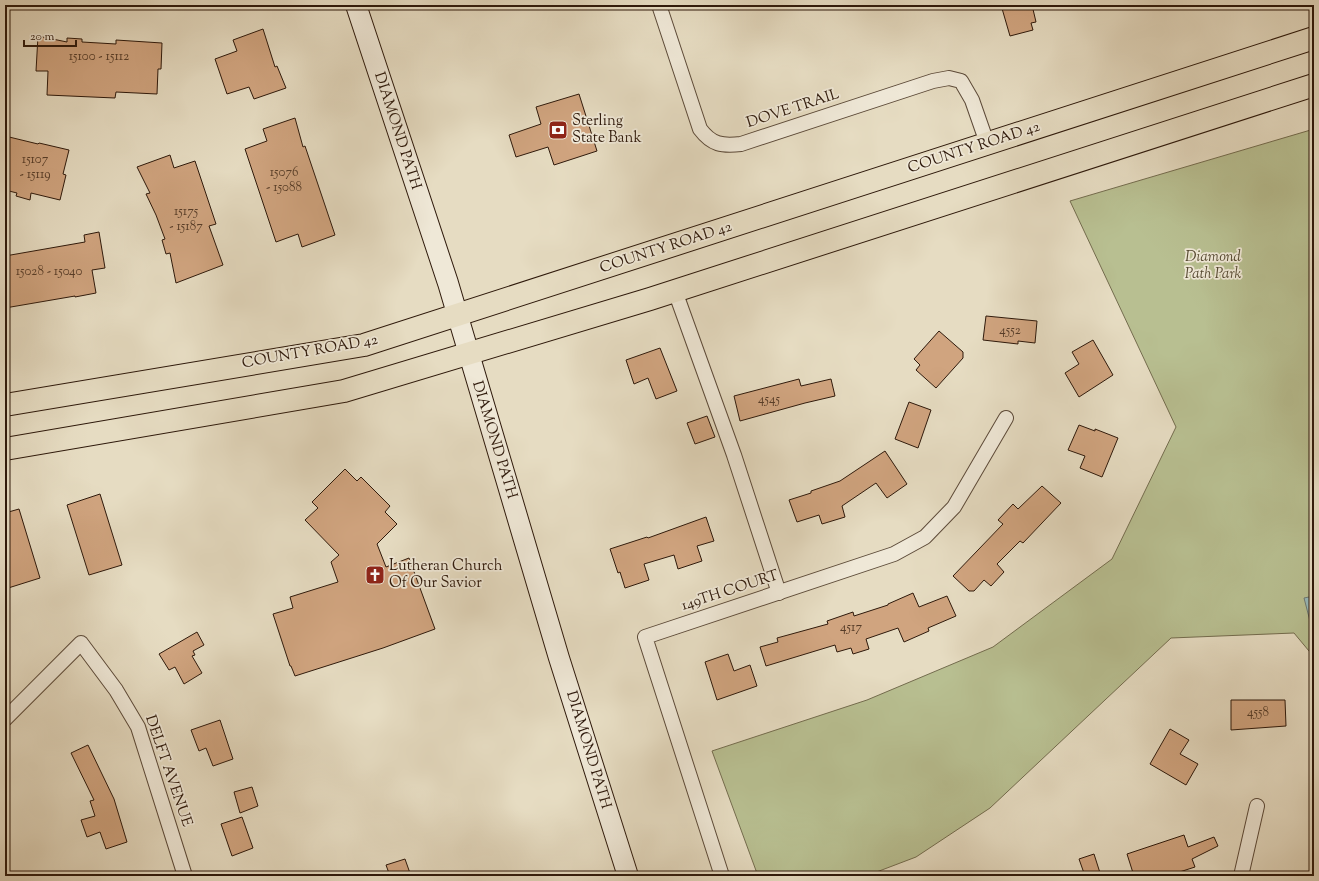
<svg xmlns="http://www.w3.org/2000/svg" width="1319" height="881" viewBox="0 0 1319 881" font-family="'Sorts Mill Goudy',serif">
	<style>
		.green { fill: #b8bf91; stroke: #736c4e }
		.water { fill: #98babb; stroke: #6e7a75 }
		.building { fill: #d0a47f; stroke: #2e190b }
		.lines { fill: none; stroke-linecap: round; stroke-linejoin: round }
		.street-casing { stroke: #5c4a39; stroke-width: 16 }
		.secondary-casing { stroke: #2e190b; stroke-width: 22 }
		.highway-casing { stroke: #2e190b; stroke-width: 24 }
		.street { stroke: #efe8d7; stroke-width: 14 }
		.secondary { stroke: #efe8d7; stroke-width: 20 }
		.highway { stroke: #e6dcc2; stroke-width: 22 }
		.labels { text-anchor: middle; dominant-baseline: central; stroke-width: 3.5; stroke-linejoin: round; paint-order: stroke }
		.number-label { font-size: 13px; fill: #563c28 }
		.street-label { font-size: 15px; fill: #2e190b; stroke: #efe8d7 }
		.poi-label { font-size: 15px; fill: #2e190b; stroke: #efe8d7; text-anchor: start }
		.park-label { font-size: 15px; font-style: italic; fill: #574b33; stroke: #efe8d7 }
	</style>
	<rect width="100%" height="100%" fill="#e6dcc2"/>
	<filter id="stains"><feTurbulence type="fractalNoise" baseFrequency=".005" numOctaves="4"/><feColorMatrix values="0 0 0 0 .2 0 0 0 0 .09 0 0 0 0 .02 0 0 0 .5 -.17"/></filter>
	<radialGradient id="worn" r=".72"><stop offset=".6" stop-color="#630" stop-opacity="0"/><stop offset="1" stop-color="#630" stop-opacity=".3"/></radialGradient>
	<!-- green -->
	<path class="green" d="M1314,129v528l-20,-24 -123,5 -181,170 -74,49 -50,19h-108l-46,-125 155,-51 126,-53 119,-88 64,-132 -106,-226z"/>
	<!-- water -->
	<path class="water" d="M1314,596v28l-4,-3 -6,-23z"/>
	<!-- building -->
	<g class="building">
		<path d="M1001,5h31l4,17 -5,1 2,7 -23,6z"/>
		<path d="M263,29l12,38 2,-1 9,22 -32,11 -5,-12 -22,7 -12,-35 22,-8 -4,-11z"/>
		<path d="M38,36l29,6v-4l15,1v3l34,2v-4l46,3 -1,26h-3l-1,25 -41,-2 -1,6 -68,-3 1,-24h-12z"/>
		<path d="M579,94l18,57 -43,14 -6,-18 -32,10 -7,-22 32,-11 -5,-17z"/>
		<path d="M295,118l8,29 2,-1 30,89 -33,12 -4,-13 -22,8 -31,-93 22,-8 -4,-12z"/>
		<path d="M5,136l33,8 1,-1 30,7 -6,24 3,1 -6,25 -29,-7 -1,7 -14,-4 1,-3 -12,-3z"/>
		<path d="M170,155l4,13 21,-7 21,63 -7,2 14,39 -47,18 -6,-30 -4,1 -4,-14 3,-1 -9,-24 -10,-21 4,-1 -13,-26z"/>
		<path d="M99,232l6,36 -13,2 4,23 -21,4v-1l-70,12v-52l80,-14 -1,-7z"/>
		<path d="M986,316l51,5 -2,22 -17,-2v3l-35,-4z"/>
		<path d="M939,331l24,21v6l-27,30 -20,-18 4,-5 -6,-6z"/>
		<path d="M1093,340l20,35 -34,22 -14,-24 14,-9 -7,-12z"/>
		<path d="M660,348l17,43 -21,8 -8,-21 -14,6 -8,-24z"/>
		<path d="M799,379l2,7 30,-7 4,17 -30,7 -65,18 -6,-25z"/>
		<path d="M909,402l22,8 -13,38 -23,-9z"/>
		<path d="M707,416l8,21 -20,7 -8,-21z"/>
		<path d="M1079,425l16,6v-2l23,9 -16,39 -22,-9 5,-12 -17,-6z"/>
		<path d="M885,451l22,33 -20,14 -11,-15 -34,23 3,11 -23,7 -3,-9 -22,7 -8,-22 22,-7v-2l29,-10z"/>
		<path d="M345,469l12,12 4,-4 29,29 -5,6 12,12 -20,20 9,23 23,-9 26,71 -52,19 -88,28 -4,-10h-1l-17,-52 20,-6 -3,-11 48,-15 -7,-20 8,-7 -34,-35 13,-12 -6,-6z"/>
		<path d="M1042,486l19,17 -38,40 -3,-2 -23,23 7,8 -13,14 -7,-6 -10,11h-5l-16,-15 50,-52 -5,-4 15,-16 5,5z"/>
		<path d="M100,494l22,71 -33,10 -22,-70z"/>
		<path d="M19,509l21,69 -35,11v-76z"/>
		<path d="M706,517l8,24 -17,5 5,15 -24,8 -4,-14 -30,9 5,16 -24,8 -5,-16 -2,1 -8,-24 37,-12 1,1z"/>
		<path d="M913,593l6,14 28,-11 9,20 -28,12 1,3 -25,11 -6,-14 -32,11 3,10 -16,5 -2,-6 -14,4 -2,-7 -69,21 -6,-19 18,-5 -1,-4 51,-14 -1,-3 26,-9 1,4 34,-11v-1z"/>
		<path d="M197,632l7,13 -11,6 2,4 -3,1 10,17 -18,11 -9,-17 -6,3 -10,-16z"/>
		<path d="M728,654l6,17 16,-6 7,21 -40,14 -12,-38z"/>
		<path d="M1231,700h54l1,26 -55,4z"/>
		<path d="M220,720l13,39 -20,7 -7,-18 -7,3 -8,-21z"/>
		<path d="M1170,729l19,11 -9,14 18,10 -12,21 -36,-21z"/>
		<path d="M88,745l26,54 13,43 -21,7 -6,-17 -13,5 -6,-17 14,-4 -5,-15 4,-1 -23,-47z"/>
		<path d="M252,787l6,19 -18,7 -6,-21z"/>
		<path d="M242,817l11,31 -21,8 -11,-32z"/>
		<path d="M1184,835l4,12 26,-10 4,9 -26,13 3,8 -28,9h-33l-7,-22z"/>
		<path d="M1094,854l7,22h-16l-6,-17z"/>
		<path d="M405,859l6,17h-21l-4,-11z"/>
	</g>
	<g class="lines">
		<!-- street casing -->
		<g class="street-casing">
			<g id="street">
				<path d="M659,5l41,124c12,16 22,17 41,15l192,-63 16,-3 12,3 11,19 15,43"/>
				<path d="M675,291l59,164 45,138"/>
				<path d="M5,719l76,-76 35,47 22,37 47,149"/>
				<path d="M722,876l-77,-239 249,-83 31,-17 29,-30 52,-89"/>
				<path d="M1241,876l16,-70"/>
			</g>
		</g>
		<!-- secondary casing -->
		<g class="secondary-casing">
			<path id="secondary" d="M356,5l92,278 111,375 69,218"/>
		</g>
		<!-- highway casing -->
		<g class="highway-casing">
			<g id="highway">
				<path d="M5,405l359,-60 950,-307"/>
				<path d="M5,449l339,-58 306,-92 664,-214"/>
			</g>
		</g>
		<!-- street -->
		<use href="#street" class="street"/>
		<!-- secondary -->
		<use href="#secondary" class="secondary"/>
		<!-- highway -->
		<use href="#highway" class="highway"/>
	</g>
	<!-- icons -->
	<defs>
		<g id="bank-square" transform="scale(1)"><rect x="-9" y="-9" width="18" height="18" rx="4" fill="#8f2418" stroke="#efe8d7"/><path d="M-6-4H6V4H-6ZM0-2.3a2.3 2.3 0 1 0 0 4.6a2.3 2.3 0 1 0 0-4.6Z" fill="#fff"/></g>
		<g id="church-square" transform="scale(1)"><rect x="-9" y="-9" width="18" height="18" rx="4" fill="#8f2418" stroke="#efe8d7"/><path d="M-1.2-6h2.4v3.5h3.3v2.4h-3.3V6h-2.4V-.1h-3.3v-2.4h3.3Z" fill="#fff"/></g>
	</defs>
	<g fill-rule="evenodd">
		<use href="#bank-square" x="558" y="130"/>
		<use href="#church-square" x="375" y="575"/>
	</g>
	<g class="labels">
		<!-- number labels -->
		<g class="number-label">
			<text x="99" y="57">15100 - 15112</text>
			<text x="35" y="160">15107<tspan x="35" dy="15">- 15119</tspan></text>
			<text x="284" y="173">15076<tspan x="284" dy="15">- 15088</tspan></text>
			<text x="186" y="212">15175<tspan x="186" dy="15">- 15187</tspan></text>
			<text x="49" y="272">15028 - 15040</text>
			<text x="1010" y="331">4552</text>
			<text x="769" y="400">4545</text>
			<text x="851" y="628">4517</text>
			<text x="1258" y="713">4558</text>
		</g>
		<!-- street labels -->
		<g class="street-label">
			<text transform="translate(793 109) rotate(-18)">DOVE TRAIL</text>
			<text transform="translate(397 131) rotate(72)">DIAMOND PATH</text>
			<text transform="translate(974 148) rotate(-18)">COUNTY ROAD 42</text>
			<text transform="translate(666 248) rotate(-18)">COUNTY ROAD 42</text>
			<text transform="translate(310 352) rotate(-10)">COUNTY ROAD 42</text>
			<text transform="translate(494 440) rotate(73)">DIAMOND PATH</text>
			<text transform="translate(730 591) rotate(-18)">149TH COURT</text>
			<text transform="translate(588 750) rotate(73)">DIAMOND PATH</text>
			<text transform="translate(168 771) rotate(71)">DELFT AVENUE</text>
		</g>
		<!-- poi labels -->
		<g class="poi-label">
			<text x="572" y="121">Sterling<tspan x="572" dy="17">State Bank</tspan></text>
			<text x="389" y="566">Lutheran Church<tspan x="389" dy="17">Of Our Savior</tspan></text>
		</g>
		<!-- park labels -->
		<g class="park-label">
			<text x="1213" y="257">Diamond<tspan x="1213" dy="17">Path Park</tspan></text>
		</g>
	</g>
	<!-- margin -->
	<rect width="1319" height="881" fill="none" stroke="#e6dcc2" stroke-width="20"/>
	<rect x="6" y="6" width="1307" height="869" fill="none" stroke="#2e190b" stroke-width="2"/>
	<rect x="10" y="10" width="1299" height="861" fill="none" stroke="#2e190b"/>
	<!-- scale -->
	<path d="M24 40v6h52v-6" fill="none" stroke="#2e190b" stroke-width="2"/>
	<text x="30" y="40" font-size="12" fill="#2e190b" stroke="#efe8d7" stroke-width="3" paint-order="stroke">20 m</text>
	<rect width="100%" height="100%" filter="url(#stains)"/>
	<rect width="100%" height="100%" fill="url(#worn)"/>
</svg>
